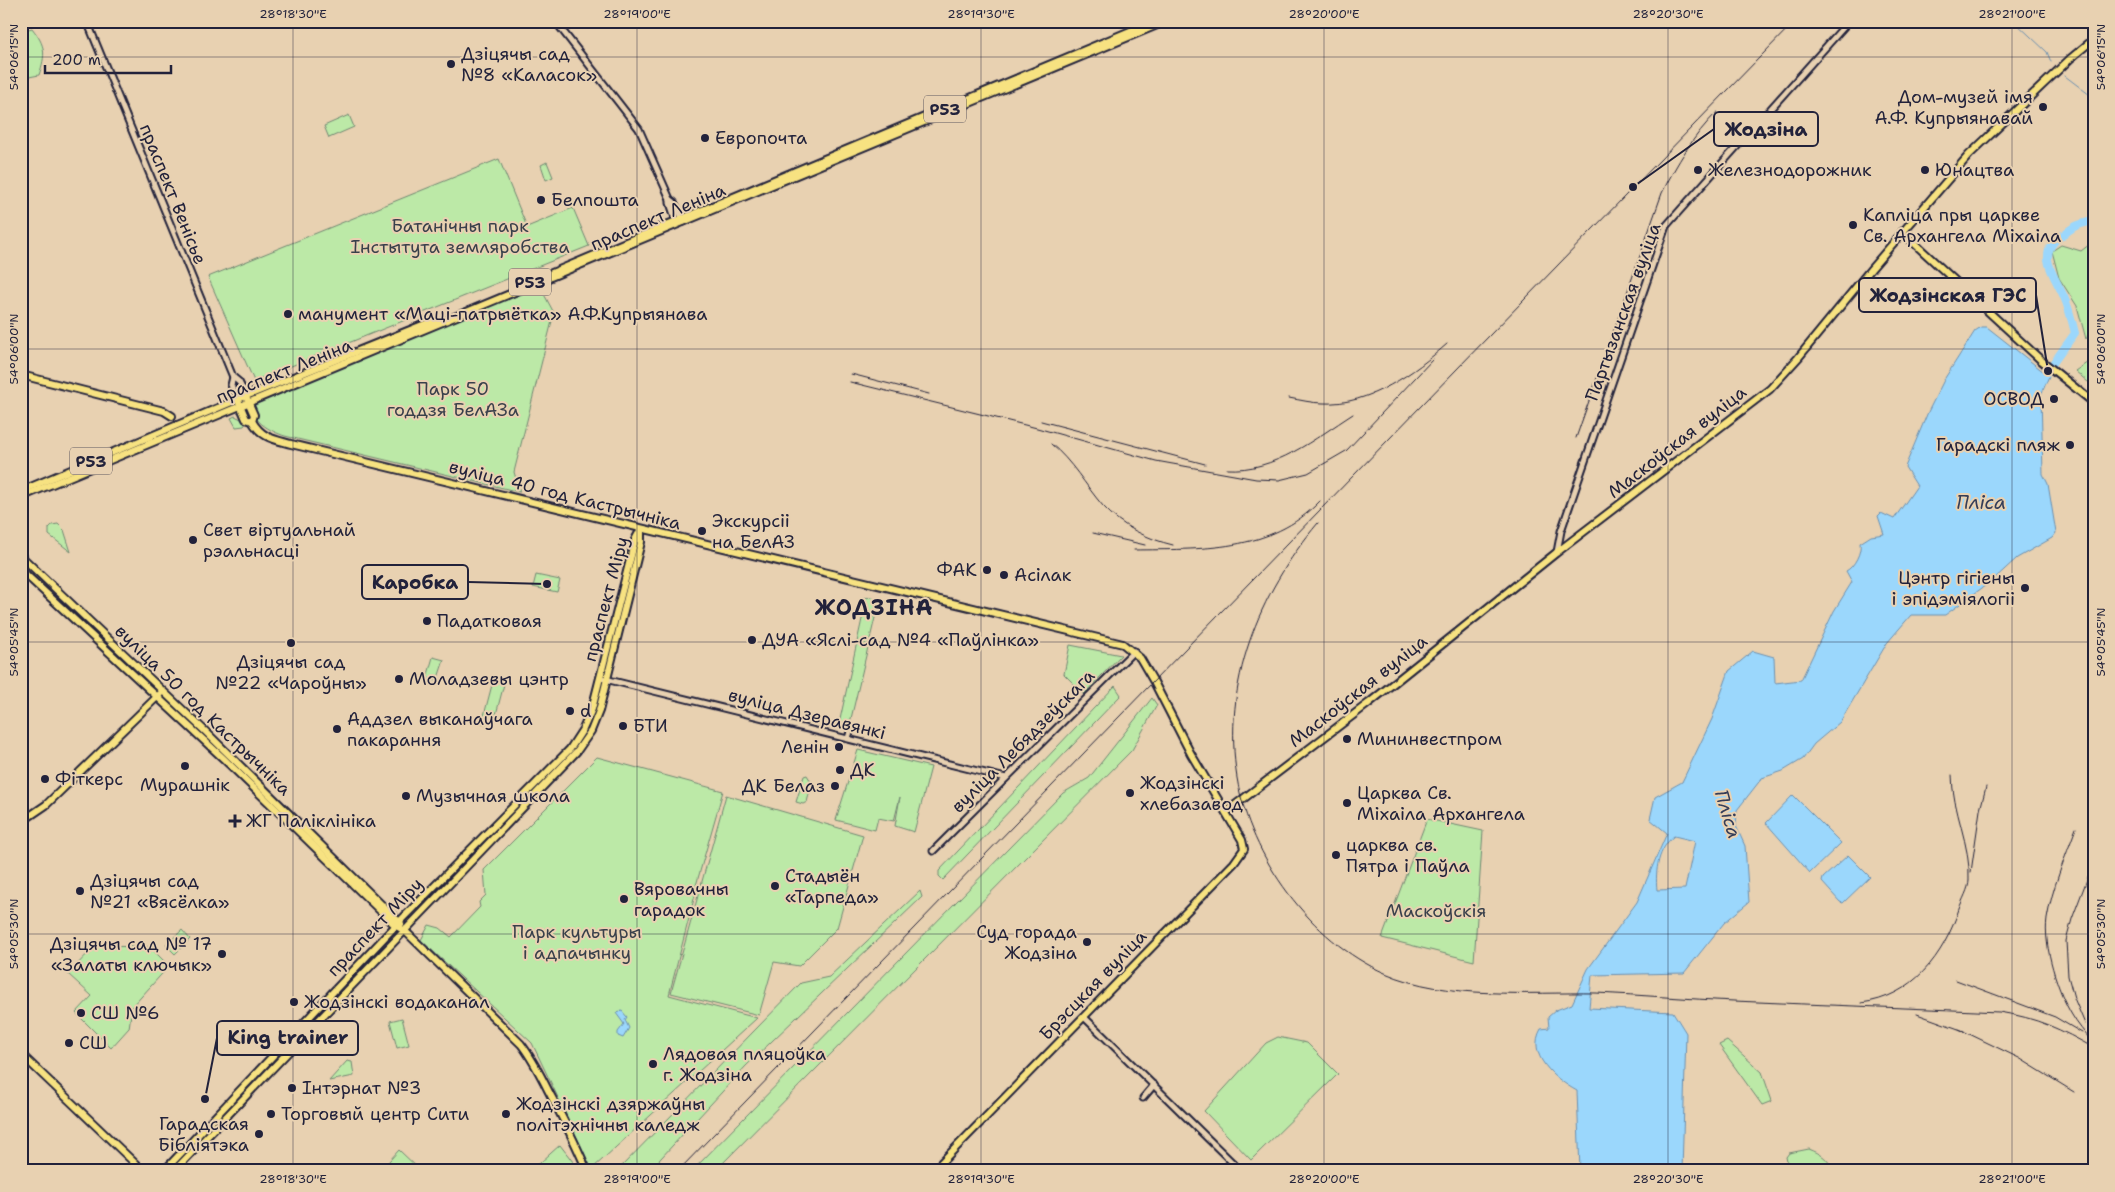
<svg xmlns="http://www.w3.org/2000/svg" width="2115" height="1192" viewBox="0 0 2115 1192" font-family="'Shantell Sans',sans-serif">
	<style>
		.green { fill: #bce9a7; stroke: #6f8671 }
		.water { fill: #9bd7fc; stroke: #6b8faf; fill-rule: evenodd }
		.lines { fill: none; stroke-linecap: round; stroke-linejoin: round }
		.stream { stroke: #6b8faf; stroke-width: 1 }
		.river { stroke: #9bd7fc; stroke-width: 8 }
		.minor-casing { stroke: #22223b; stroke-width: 9 }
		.major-casing { stroke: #22223b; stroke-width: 10 }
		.minor { stroke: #e8d1b1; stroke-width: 5 }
		.major { stroke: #f7e281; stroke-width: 6 }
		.rail { stroke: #22223b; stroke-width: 1 }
		.ticks { fill: none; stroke: #22223b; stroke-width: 1; stroke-opacity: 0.45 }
		.poi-dot { fill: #22223b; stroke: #e8d1b1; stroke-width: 2 }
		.labels { text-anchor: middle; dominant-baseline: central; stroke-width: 4; stroke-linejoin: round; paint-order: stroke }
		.shield { fill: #e8d1b1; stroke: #5d565e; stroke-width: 1 }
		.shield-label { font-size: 16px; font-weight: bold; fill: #22223b }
		.poi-label { font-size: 18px; fill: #22223b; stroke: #e8d1b1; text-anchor: start }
		.street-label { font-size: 18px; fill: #22223b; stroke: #e8d1b1 }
		.park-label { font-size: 18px; fill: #39404b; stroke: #e8d1b1 }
		.water-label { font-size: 19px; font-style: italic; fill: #343d58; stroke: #e8d1b1 }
		.district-label { font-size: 22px; font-weight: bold; letter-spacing: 1px; fill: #22223b; stroke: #e8d1b1 }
		.leader { fill: none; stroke: #22223b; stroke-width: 2 }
		.callout-dot { fill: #22223b; stroke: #e8d1b1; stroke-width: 2 }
		.callout { fill: #e8d1b1; stroke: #22223b; stroke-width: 2 }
		.callout-label { font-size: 19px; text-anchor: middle; font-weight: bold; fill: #22223b }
		.neatline { fill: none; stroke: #22223b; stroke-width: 2 }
		.ticks-label { font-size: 12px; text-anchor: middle; fill: #22223b }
	</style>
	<rect width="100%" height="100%" fill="#e8d1b1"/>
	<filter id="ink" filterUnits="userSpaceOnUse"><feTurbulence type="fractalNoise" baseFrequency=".02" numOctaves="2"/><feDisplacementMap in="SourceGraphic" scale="10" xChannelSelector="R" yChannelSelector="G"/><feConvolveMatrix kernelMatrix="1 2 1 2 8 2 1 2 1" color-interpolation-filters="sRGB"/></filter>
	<g filter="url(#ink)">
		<!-- green -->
		<g class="green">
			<path d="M32,28c14,18 14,26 7,47l-10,2 -8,-15v-31z"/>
			<path d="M349,115l5,12 -25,11 -5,-12z"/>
			<path d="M499,159l28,68 46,-19 16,38 -335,135 -46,-104z"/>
			<path d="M547,162l6,15 -7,3 -5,-15z"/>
			<path d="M2094,241v85l-8,13 -9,-33 -18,-28 -7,-27 9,-6 20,6z"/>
			<path d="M538,283l16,30 -40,159 6,20 -235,-56c-13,-4 -39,-17 -30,-33z"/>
			<path d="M2094,358v29l-19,-16z"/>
			<path d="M235,416l12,6 -3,4 -8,1 -5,-9z"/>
			<path d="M58,524l6,6 7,22 -22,-17v-7l3,-3z"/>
			<path d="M536,575l24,5 -3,12 -24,-5z"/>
			<path d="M873,597l6,4 -30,126 -10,-3 25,-114 -1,-12z"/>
			<path d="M1070,645l51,10 -37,39 -20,-20z"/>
			<path d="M433,657l11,3 -7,21 -10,-3z"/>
			<path d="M493,681l11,3 -11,42 -11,-3z"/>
			<path d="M1115,686l6,9 -178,185 -4,-4v-5z"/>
			<path d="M1152,698l5,7 -25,45 -417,421h-23l371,-378 26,-15z"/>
			<path d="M858,750l73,17 -17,65 -19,-6 5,-29 -6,24 -16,-3 -3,12 -39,-10z"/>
			<path d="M597,757l126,34 -28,98v6l-26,100 88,23 -165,151 -60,-126 -111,-103 8,-15 11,3 11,9 29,-30 -1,-5 7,-7 -2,-25z"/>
			<path d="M807,775l5,8 -5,19 -4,2 -7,-2 8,-26z"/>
			<path d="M726,795l137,40 -26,93 -38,38 -25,-4 -15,53 -88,-22z"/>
			<path d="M1427,819l56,12 -9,130 -92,-23z"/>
			<path d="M920,891l2,6 -176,169 -97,105h-32l184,-188 28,-6z"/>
			<path d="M182,930l8,9 -15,15 -9,-9z"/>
			<path d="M95,946l55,1 19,19 -37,41 -3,21 -18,20 -35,-35 16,-17 -24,-22z"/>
			<path d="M402,1018l7,27 -12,3 -7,-27z"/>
			<path d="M1278,1037l29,6 31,31 -87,86 -47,-49 62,-68z"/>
			<path d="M1727,1041l35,31 10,29 -10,4 -43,-60z"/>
			<path d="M347,1061l5,1 2,14 -25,5z"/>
			<path d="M560,1145l20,26h-49z"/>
			<path d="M1809,1149c13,5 19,10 25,22h-45l-3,-14 3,-4z"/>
			<path d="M399,1150l22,21h-41z"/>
		</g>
		<!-- water -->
		<g class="water">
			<path d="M1981,327h6l62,49 -8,19 2,79 5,10 8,49 -4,5 -35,20 -24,22 -48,35h-34l-24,28 -47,79 -26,22 -11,15 -20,12 -21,7 -25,32 -1,16 9,20 4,56 -25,21 -40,50 -92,2 -3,33 84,4 13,21 -4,138h-102l-3,-80c-22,-12 -51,-36 -36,-62l8,-1 -1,-11 8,-7 16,-6 16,-35 49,-67 30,-69 -17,-14 5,-22 27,-15 30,-63 17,-48 24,-20 21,6 1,26 26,-3 33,-69 18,-29 -6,-11c8,-4 16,-19 14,-28l11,-7 13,-2 -6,-18 3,-3 13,6 23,-33 -12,-19 23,-55 17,-34 30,-47zM1674,836l21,5 -10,48 -28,1c-2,-20 1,-41 17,-54z"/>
			<path d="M1793,795l48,48 -31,30 -44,-50z"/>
			<path d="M1848,855l22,22 -27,26 -3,-1 -18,-20 1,-4z"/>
			<path d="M622,1011l5,6 -2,3 4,8 -6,10 -5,-2v-4l6,-8 -8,-11z"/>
		</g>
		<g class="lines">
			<!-- stream -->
			<g class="stream">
				<path d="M2014,21l33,31 4,10"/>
				<path d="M2065,76l29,22"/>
			</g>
			<!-- river -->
			<path class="river" d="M2040,381l35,-48c-3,-12 -6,-25 -11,-36 -9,-21 -29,-43 -4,-60 14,-10 16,-13 34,-16"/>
			<!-- minor casing -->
			<g class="minor-casing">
				<g id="minor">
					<path d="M87,21l146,356 6,5 7,14"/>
					<path d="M555,21l84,108 31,70v4l7,21"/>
					<path d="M670,199l4,3 10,20"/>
					<path d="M233,377l-2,8 7,15"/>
					<path d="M1557,552l4,-21 105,-305 183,-205"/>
					<path d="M601,678l405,100"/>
					<path d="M848,738l3,-9"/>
					<path d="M933,851l201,-200"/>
					<path d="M1084,1017l157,154"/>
					<path d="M1143,1098l11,-13"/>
				</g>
			</g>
			<!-- major casing -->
			<g class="major-casing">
				<g id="major">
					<path d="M2087,21l7,8"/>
					<path d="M1902,232l140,129 52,42"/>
					<path d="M535,280l619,-259"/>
					<path d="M21,375l143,36 8,5"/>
					<path d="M247,399l7,16 -2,6"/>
					<path d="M238,400l8,19 6,2c10,17 21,18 39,23l832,200 17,14 14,24 37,72 51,86 2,9 -10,14 -301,308"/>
					<path d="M21,491l225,-95 189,-76"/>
					<path d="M21,497l1146,-476"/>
					<path d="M21,556l185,176 195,192"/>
					<path d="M21,570l203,189 172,167 8,4 117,114c11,14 19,30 27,46 14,27 28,53 39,81"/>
					<path d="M1226,812l143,-109 187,-150 214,-164 28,-31 73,-89 98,-114 102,-97 23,-19"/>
					<path d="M21,822l25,-17 114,-111"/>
					<path d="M21,1054l122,117"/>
					<path d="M164,1171l236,-250 170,-172 13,-20 9,-20 43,-169 6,-11"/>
					<path d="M174,1171l403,-420 14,-20 8,-20 42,-169v-11"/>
				</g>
			</g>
			<!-- minor -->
			<use href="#minor" class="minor"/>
			<!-- major -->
			<use href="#major" class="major"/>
			<!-- rail -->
			<g class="rail">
				<path d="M851,374l78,20"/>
				<path d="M850,382l187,46 119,33 100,18 23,1 29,-7 38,-22 87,-92"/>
				<path d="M1289,398c11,2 23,5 34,5 46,3 92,-31 124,-59"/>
				<path d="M1041,421l164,43"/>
				<path d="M1576,438l86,-245c15,-30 31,-57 55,-81"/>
				<path d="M1051,444c21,17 34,41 52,62 18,20 44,33 70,39"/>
				<path d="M1227,469c48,3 87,-30 126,-55"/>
				<path d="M1318,523c-60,71 -96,161 -81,255 13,79 74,163 148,195 62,27 144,19 211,20 46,2 92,6 138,8 89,4 177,7 265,11 39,6 61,17 95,36"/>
				<path d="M1093,533l52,12"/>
				<path d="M1134,550c66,-1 137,3 186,-49"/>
				<path d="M2076,828c-11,30 -24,60 -29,91 -4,27 11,73 25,96 5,9 13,18 20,27"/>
				<path d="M1971,872l9,-62 6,-23"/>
				<path d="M1956,980l99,37 27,16"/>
				<path d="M1861,1003c52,-6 83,-48 98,-94 3,-9 10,-20 10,-29 2,-36 -17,-69 -17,-105"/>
				<path d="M1917,1014l47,17"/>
				<path d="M2085,1024l-11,-26 -6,-22 -2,-35 6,-22 22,-58"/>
				<path d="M1959,1029l60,29 55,34"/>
				<path d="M678,1171l1117,-1150"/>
			</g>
		</g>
	</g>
	<!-- ticks -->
	<path class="ticks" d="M293,21v1150M637,21v1150M981,21v1150M1324,21v1150M1668,21v1150M2012,21v1150M21,57h2073M21,349h2073M21,642h2073M21,934h2073"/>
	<!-- markers -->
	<g class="poi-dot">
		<circle cx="451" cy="64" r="5"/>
		<circle cx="2043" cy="107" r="5"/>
		<circle cx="705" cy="138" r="5"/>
		<circle cx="1698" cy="170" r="5"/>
		<circle cx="1925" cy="170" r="5"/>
		<circle cx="541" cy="200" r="5"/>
		<circle cx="1853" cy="225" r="5"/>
		<circle cx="288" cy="314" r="5"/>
		<circle cx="2054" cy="399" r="5"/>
		<circle cx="2070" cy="445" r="5"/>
		<circle cx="702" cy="531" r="5"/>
		<circle cx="193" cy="540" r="5"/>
		<circle cx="987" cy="570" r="5"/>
		<circle cx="1004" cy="575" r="5"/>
		<circle cx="2025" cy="588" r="5"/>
		<circle cx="427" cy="621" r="5"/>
		<circle cx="752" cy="640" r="5"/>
		<circle cx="291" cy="643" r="5"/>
		<circle cx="399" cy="679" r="5"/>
		<circle cx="570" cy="711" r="5"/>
		<circle cx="623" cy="726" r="5"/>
		<circle cx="337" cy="729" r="5"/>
		<circle cx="1347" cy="739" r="5"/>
		<circle cx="839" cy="747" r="5"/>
		<circle cx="185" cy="766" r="5"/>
		<circle cx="840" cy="770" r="5"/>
		<circle cx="45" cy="779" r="5"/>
		<circle cx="835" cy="786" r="5"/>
		<circle cx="1130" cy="793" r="5"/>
		<circle cx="406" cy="796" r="5"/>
		<circle cx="1347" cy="803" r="5"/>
		<path d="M232.5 813.5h5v5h5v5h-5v5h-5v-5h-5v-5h5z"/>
		<circle cx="1336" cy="855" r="5"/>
		<circle cx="775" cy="886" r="5"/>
		<circle cx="80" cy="891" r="5"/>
		<circle cx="624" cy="899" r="5"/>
		<circle cx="1087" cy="942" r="5"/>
		<circle cx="222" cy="954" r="5"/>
		<circle cx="294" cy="1002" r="5"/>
		<circle cx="81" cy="1013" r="5"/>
		<circle cx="69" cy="1043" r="5"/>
		<circle cx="653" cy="1064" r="5"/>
		<circle cx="292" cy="1088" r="5"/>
		<circle cx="271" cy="1114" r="5"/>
		<circle cx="506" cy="1114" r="5"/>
		<circle cx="259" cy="1134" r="5"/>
	</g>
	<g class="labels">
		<!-- shield labels -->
		<g class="shield">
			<rect x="924" y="95.5" width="42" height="27" rx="4"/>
			<rect x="509" y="268.5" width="42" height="27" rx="4"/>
			<rect x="70" y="447.5" width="42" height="27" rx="4"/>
		</g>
		<g class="shield-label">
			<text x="945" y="109">Р53</text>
			<text x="530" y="282">Р53</text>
			<text x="91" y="461">Р53</text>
		</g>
		<!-- poi labels -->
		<g class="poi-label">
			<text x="461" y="54">Дзіцячы сад<tspan x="461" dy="21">№8 «Каласок»</tspan></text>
			<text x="2033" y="97" text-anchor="end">Дом-музей імя<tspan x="2033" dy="21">А.Ф. Купрыянавай</tspan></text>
			<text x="715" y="138">Европочта</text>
			<text x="1708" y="170">Железнодорожник</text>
			<text x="1935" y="170">Юнацтва</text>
			<text x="551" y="200">Белпошта</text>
			<text x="1863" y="215">Капліца пры царкве<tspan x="1863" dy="21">Св. Архангела Міхаіла</tspan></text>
			<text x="298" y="314">манумент «Маці-патрыётка» А.Ф.Купрыянава</text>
			<text x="2044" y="399" text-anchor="end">ОСВОД</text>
			<text x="2060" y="445" text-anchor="end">Гарадскі пляж</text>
			<text x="712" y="521">Экскурсіі<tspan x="712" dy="21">на БелАЗ</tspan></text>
			<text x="203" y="530">Свет віртуальнай<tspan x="203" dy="21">рэальнасці</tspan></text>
			<text x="977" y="570" text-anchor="end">ФАК</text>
			<text x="1014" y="575">Асілак</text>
			<text x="2015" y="578" text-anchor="end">Цэнтр гігіены<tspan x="2015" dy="21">і эпідэміялогіі</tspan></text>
			<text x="437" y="621">Падатковая</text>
			<text x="762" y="640">ДУА «Яслі-сад №4 «Паўлінка»</text>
			<text x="291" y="662" text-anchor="middle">Дзіцячы сад<tspan x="291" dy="21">№22 «Чароўны»</tspan></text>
			<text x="409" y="679">Моладзевы цэнтр</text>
			<text x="580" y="711">d</text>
			<text x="347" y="719">Аддзел выканаўчага<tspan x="347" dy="21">пакарання</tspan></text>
			<text x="633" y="726">БТИ</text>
			<text x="1357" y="739">Мининвестпром</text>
			<text x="829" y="747" text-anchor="end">Ленін</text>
			<text x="850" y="770">ДК</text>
			<text x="55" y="779">Фіткерс</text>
			<text x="1140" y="783">Жодзінскі<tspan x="1140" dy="21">хлебазавод</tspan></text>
			<text x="185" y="785" text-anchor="middle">Мурашнік</text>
			<text x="825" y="786" text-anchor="end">ДК Белаз</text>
			<text x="1357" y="793">Царква Св.<tspan x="1357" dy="21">Міхаіла Архангела</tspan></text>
			<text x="416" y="796">Музычная школа</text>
			<text x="246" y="821">ЖГ Паліклініка</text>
			<text x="1346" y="845">царква св.<tspan x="1346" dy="21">Пятра і Паўла</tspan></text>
			<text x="785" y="876">Стадыён<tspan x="785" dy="21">«Тарпеда»</tspan></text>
			<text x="90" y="881">Дзіцячы сад<tspan x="90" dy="21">№21 «Вясёлка»</tspan></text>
			<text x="634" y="889">Вяровачны<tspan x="634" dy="21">гарадок</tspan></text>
			<text x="1077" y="932" text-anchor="end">Суд горада<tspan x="1077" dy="21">Жодзіна</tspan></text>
			<text x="212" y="944" text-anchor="end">Дзіцячы сад № 17<tspan x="212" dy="21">«Залаты ключык»</tspan></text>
			<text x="304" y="1002">Жодзінскі водаканал</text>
			<text x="91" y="1013">СШ №6</text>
			<text x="79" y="1043">СШ</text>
			<text x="663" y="1054">Лядовая пляцоўка<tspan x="663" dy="21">г. Жодзіна</tspan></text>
			<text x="302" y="1088">Інтэрнат №3</text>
			<text x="516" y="1104">Жодзінскі дзяржаўны<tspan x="516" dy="21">політэхнічны каледж</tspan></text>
			<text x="281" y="1114">Торговый центр Сити</text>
			<text x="249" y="1124" text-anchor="end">Гарадская<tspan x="249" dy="21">Бібліятэка</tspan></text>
		</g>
		<!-- street labels -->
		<g class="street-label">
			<text transform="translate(173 194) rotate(68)">праспект Венісье</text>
			<text transform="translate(658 217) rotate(-23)">праспект Леніна</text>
			<text transform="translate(1623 312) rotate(-70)">Партызанская вуліца</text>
			<text transform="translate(284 371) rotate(-22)">праспект Леніна</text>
			<text transform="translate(1677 442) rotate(-38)">Маскоўская вуліца</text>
			<text transform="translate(565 495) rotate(14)">вуліца 40 год Кастрычніка</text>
			<text transform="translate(606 599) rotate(-75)">праспект Міру</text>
			<text transform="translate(1358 691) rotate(-38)">Маскоўская вуліца</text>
			<text transform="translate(203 710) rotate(44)">вуліца 50 год Кастрычніка</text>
			<text transform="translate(807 714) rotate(14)">вуліца Дзеравянкі</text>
			<text transform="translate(1023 741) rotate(-45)">вуліца Лебядзеўскага</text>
			<text transform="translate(375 927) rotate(-46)">праспект Міру</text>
			<text transform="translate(1093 985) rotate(-46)">Брэсцкая вуліца</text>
		</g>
		<!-- park labels -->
		<g class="park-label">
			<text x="460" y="226">Батанічны парк<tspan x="460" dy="21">Інстытута земляробства</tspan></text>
			<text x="453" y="389">Парк 50<tspan x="453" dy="21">годдзя БелАЗа</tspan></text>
			<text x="1436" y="911">Маскоўскія</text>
			<text x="577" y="932">Парк культуры<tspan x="577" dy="21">і адпачынку</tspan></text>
		</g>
		<!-- water labels -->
		<g class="water-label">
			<text x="1981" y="502">Пліса</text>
			<text transform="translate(1728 814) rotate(73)">Пліса</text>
		</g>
		<!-- district labels -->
		<g class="district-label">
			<text x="874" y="607">ЖОДЗІНА</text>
		</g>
	</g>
	<!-- callouts -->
	<path class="leader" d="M1633 187L1714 129M2048 371L2036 295M547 584L468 582M205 1099L217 1038"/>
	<g class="callout-dot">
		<circle cx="1633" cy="187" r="5"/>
		<circle cx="2048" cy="371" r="5"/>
		<circle cx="547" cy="584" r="5"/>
		<circle cx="205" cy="1099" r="5"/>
	</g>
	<g class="callout">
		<rect x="1714" y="112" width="104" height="34" rx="5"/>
		<rect x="1859" y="278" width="177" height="34" rx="5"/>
		<rect x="362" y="565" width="106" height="34" rx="5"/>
		<rect x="217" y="1021" width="141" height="34" rx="5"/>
	</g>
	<g class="callout-label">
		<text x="1766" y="136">Жодзіна</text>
		<text x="1948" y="302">Жодзінская ГЭС</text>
		<text x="415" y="589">Каробка</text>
		<text x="288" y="1044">King trainer</text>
	</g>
	<!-- margin -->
	<rect width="2115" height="1192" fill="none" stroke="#e8d1b1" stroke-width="55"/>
	<!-- scale -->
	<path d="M45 65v8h126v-8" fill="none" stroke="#22223b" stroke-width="2.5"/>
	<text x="52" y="65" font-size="15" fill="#22223b" stroke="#e8d1b1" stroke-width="4" paint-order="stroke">200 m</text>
	<rect x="28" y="28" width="2060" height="1136" class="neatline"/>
	<g class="ticks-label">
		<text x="293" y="18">28°18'30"E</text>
		<text x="637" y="18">28°19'00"E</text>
		<text x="981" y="18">28°19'30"E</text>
		<text x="1324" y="18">28°20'00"E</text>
		<text x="1668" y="18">28°20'30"E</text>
		<text x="2012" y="18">28°21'00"E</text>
		<text transform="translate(14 57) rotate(-90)" y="4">54°06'15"N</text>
		<text transform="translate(2101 57) rotate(-90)" y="4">54°06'15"N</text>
		<text transform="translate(14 349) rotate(-90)" y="4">54°06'00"N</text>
		<text transform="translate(2101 349) rotate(-90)" y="4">54°06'00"N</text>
		<text transform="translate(14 642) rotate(-90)" y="4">54°05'45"N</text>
		<text transform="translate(2101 642) rotate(-90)" y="4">54°05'45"N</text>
		<text transform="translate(14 934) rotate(-90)" y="4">54°05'30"N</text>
		<text transform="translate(2101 934) rotate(-90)" y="4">54°05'30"N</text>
		<text x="293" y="1183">28°18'30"E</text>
		<text x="637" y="1183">28°19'00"E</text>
		<text x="981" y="1183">28°19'30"E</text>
		<text x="1324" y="1183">28°20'00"E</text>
		<text x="1668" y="1183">28°20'30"E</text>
		<text x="2012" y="1183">28°21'00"E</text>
	</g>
</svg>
